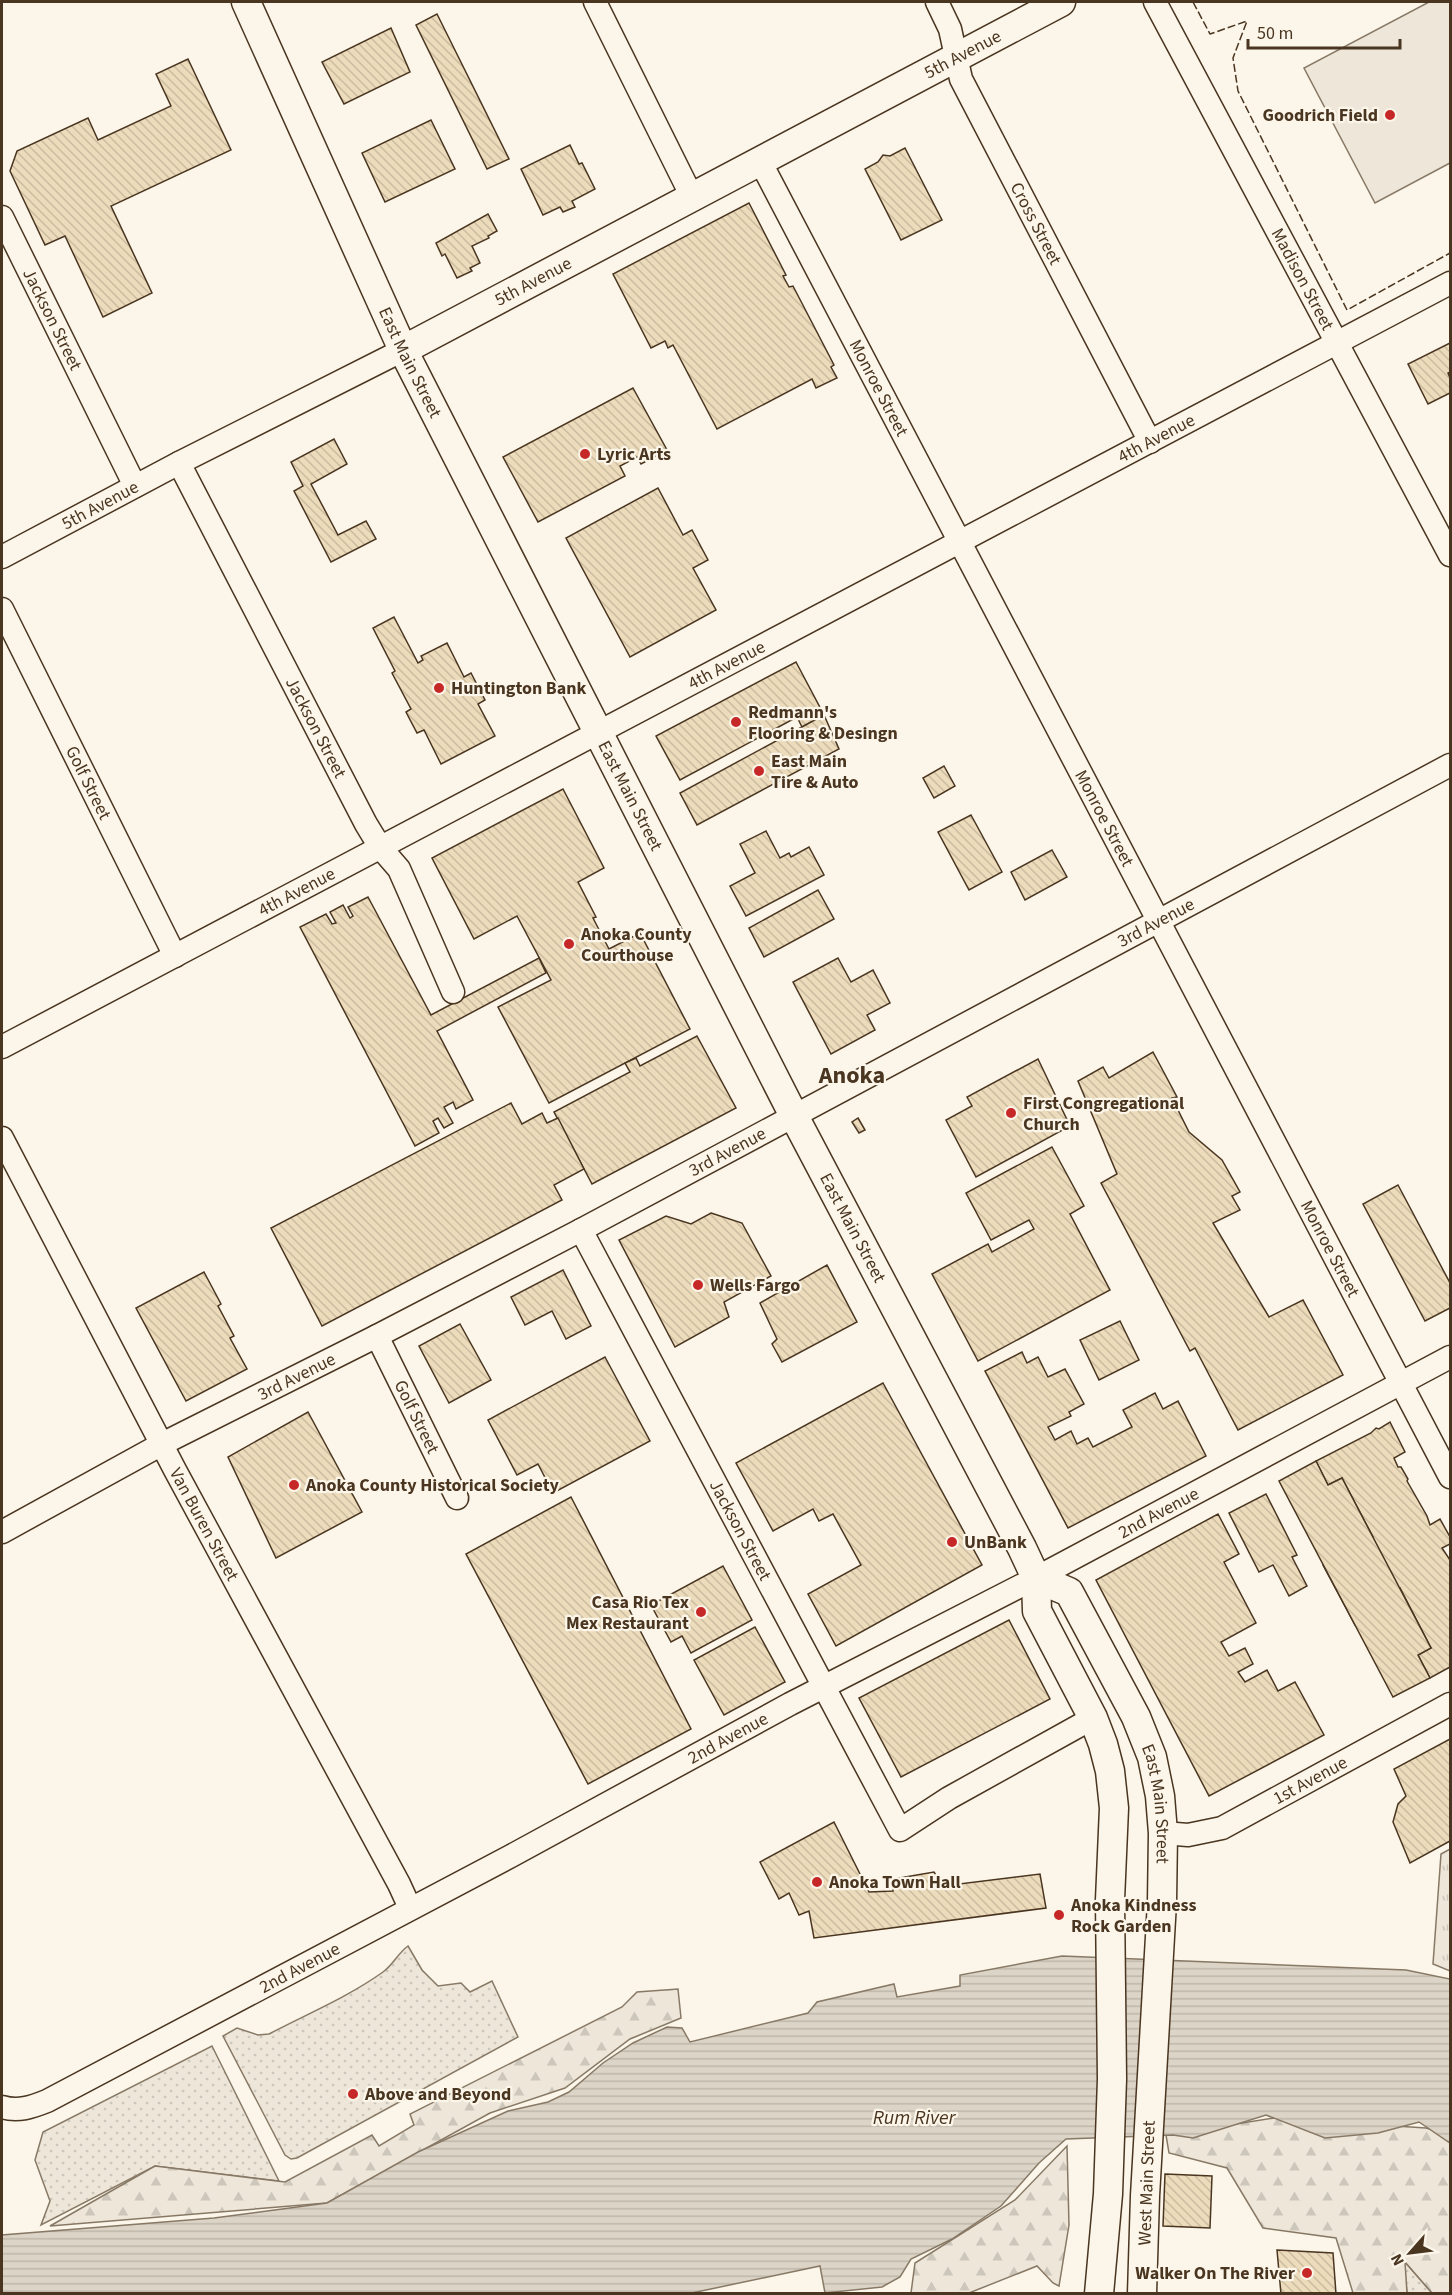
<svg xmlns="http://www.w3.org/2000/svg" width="1452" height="2295" viewBox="0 0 1452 2295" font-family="'Source Sans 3',sans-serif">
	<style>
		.grass { fill: url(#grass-dots); stroke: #887966; stroke-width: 1.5 }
		.forest { fill: url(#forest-firs); stroke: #887966; stroke-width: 1.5 }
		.park { fill: url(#park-tufts); stroke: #887966; stroke-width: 1.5 }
		.pitch { fill: #ede6d9; stroke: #887966; stroke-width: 1.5 }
		.water { fill: url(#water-rules); stroke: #887966; stroke-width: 1.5 }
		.building { fill: url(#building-back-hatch); stroke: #4a3520; stroke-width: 1.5 }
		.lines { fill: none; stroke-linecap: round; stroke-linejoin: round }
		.minor-casing { stroke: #4a3520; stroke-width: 25 }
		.major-casing { stroke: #4a3520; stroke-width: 31 }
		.minor { stroke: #fbf6e9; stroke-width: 22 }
		.major { stroke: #fbf6e9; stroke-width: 28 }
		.fence { stroke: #4a3520; stroke-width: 1.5; stroke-dasharray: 8 3; stroke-linecap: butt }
		.poi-dot { fill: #c62828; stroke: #fbf6e9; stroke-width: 2 }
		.labels { text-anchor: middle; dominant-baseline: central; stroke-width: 4.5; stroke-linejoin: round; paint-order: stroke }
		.street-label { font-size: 18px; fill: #4a3520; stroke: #fbf6e9 }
		.poi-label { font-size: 18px; font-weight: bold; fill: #4a3520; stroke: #fbf6e9; text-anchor: start }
		.water-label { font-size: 20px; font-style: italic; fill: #4a3520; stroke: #fbf6e9 }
		.district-label { font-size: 24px; font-weight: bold; fill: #4a3520; stroke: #fbf6e9 }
	</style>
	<defs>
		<pattern id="grass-dots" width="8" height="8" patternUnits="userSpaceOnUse" patternTransform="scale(1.5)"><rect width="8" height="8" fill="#ede6d9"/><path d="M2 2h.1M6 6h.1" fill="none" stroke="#cdc6ba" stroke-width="1.8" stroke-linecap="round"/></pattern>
		<pattern id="forest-firs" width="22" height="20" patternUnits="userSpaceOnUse" patternTransform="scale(1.5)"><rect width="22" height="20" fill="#ede6d9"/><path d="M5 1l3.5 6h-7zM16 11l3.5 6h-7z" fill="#cdc6ba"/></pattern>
		<pattern id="park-tufts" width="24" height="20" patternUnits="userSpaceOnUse" patternTransform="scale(1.5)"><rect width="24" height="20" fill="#ede6d9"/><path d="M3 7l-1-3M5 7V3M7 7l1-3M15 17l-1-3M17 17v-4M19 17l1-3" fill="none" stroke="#cdc6ba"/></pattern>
		<pattern id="water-rules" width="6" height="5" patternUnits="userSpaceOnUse" patternTransform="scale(1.5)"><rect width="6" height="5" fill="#dcd4c6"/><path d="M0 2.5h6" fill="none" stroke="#beb7aa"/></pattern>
		<pattern id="building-back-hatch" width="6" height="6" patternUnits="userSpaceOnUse" patternTransform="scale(1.5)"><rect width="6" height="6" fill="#ecdcbc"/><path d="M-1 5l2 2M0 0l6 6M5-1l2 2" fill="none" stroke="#ccbda1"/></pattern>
	</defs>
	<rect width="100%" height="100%" fill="#fbf6e9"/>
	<!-- grass -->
	<g class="grass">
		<path d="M408,1946l14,24 16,16 23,-3 9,9 22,-11 26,56 -221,121 -6,1 -6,-4 -62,-119 14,-8 21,7 11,-1c38,-20 79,-37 114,-62 10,-7 15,-19 25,-26z"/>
		<path d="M212,2046l67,135 -124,-15 -114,59 9,-24 -15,-41 8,-28z"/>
		<path d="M1404,2261l28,32h-25z"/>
	</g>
	<!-- forest -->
	<g class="forest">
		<path d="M678,1989l3,29 -51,21 -65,49 -75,25 -163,90 -277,23 105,-60 130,16 87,-47 7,11 35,-21 -4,-11 212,-107 15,-15z"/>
		<path d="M1274,2118l152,10 24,7v158h-18l-27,-31 2,31h-54l-17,-55 -73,-10 -36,-60 -58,-15 -3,-18z"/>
		<path d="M1067,2146l2,79 -10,61 -6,-3 -16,-17 -68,27h-58l4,-30 100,-63z"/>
	</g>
	<!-- park -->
	<path class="park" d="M1450,1849v122l-17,-7 8,-110z"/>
	<!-- pitch -->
	<path class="pitch" d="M1429,2h21v161l-75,40 -71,-135z"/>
	<!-- water -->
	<path class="water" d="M1062,1956l344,14 44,9v164l-31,-21 -41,11 -53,5 -59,-23 -73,23 -20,-3 -107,4 -27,24 -38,43 -49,33 -41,20 -11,18 -18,10 -57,6 -5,-27 -133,28 -685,-1v-58l212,-17 113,-15 91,-51 90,-41 40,-9 21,-10 34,-29 30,-20 34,-16 15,1 8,14 118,-29 9,-11 77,-18 3,13 63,-11v-11z"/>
	<!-- building -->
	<g class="building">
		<path d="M437,14l72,145 -22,10 -71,-144z"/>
		<path d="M391,28l19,44 -66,32 -22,-42z"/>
		<path d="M188,59l43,91 -120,56 41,87 -49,24 -38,-81 -20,9 -35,-74 7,-20 71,-33 10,22 73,-34 -15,-32z"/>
		<path d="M431,120l24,49 -70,33 -23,-49z"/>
		<path d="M570,145l9,19 3,-1 13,26 -23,12 3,6 -12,5 -3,-5 -17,8 -22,-46z"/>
		<path d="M905,148l37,72 -41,20 -36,-71 13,-7 5,-7 7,1z"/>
		<path d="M749,203l37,72 -3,1 6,11 4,-1 41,79 -3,2 6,11 -21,10 -4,-9 -95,50 -44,-84 -5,3 -3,-7 -14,7 -38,-74z"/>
		<path d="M488,214l9,17 -9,5 1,2 -17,8 8,17 -10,5 2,3 -15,7 -12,-24 -3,2 -6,-13z"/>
		<path d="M1450,343v29l-2,1 2,5v15l-22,11 -20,-40z"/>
		<path d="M633,388l34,62 -26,14 -4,-7 -17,9 5,10 -87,46 -35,-65z"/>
		<path d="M334,439l13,25 -36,20 27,51 28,-14 10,18 -45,23 -37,-71 9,-5 -12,-24z"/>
		<path d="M658,488l25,47 9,-5 16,30 -15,8 23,42 -86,47 -64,-119z"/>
		<path d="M394,617l24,46 5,-3 -2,-4 26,-13 17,34 7,-4 14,27 -7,4 17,32 -54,28 -17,-34 -7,3 -11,-21 5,-3 -19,-36 3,-2 -22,-43z"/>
		<path d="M796,662l28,53 -22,12 -5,-10 -117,63 -24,-44z"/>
		<path d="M824,715l15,34 -142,76 -17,-32z"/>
		<path d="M944,766l11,20 -21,12 -11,-20z"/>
		<path d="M563,789l41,79 -26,14 18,35 -3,1 16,31 31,-16 50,96 -141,74 -51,-96 53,-27 -34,-64 -43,23 -42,-81z"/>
		<path d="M971,815l31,57 -33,18 -31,-58z"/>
		<path d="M766,831l14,27 9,-5 2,4 18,-10 15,28 -78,41 -16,-30 25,-13 -15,-29z"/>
		<path d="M1052,850l15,27 -42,23 -14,-28z"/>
		<path d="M818,890l16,29 -70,38 -15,-29z"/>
		<path d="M368,897l63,118 108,-57 7,15 -109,58 36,69 -17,9 -3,-7 -9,5 9,16 -9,5 -6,-10 -5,3 6,12 -24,13 -115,-219 26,-13 6,10 4,-1 -6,-11 13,-7 7,13 3,-2 -5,-9z"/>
		<path d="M838,958l13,24 22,-12 17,33 -23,12 8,15 -44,24 -38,-72z"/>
		<path d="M697,1036l39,72 -144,76 -38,-72 76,-40 -5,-9 11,-5 4,8z"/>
		<path d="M1153,1052l24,45 -5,1 17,34 33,28 18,32 -8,4 8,14 -27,13 56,94 34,-17 40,75 -105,55 -43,-82 -5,3 -89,-168 16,-9 -39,-93 25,-14 6,11z"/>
		<path d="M1038,1059l32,67 -94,51 -30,-57 26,-14 -5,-9z"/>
		<path d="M511,1103l11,21 20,-11 5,10 11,-5 26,51 -30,16 8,15 -240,126 -51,-98z"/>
		<path d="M858,1118l7,12 -6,3 -7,-11z"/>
		<path d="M1052,1147l32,59 -14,8 40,76 -132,71 -46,-87 56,-30 4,8 42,-23 -5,-9 -38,20 -25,-47z"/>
		<path d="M1398,1185l52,98v25l-25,13 -62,-117z"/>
		<path d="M711,1213l31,10 29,53 -47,26 5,15 -54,30 -56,-107 47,-24 25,8z"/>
		<path d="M827,1265l30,57 -75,40 -10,-18 5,-5 -17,-36z"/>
		<path d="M563,1270l28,56 -25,13 -14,-28 -27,14 -14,-28z"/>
		<path d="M204,1272l17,32 -3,2 16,30 -4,2 17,31 -61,32 -50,-93z"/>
		<path d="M1120,1321l19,39 -40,20 -19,-40z"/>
		<path d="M460,1324l31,56 -42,23 -30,-57z"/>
		<path d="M1022,1352l5,11 11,-6 10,20 17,-8 19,35 -15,8 2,4 -23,11 7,13 16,-9 6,13 11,-6 5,9 39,-20 -9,-17 32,-17 8,16 15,-8 28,55 -138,72 -83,-157z"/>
		<path d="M605,1357l45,84 -97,52 -15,-29 -21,11 -29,-55z"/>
		<path d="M883,1383l99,182 -146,81 -28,-52 53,-29 -28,-51 -14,7 -6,-12 -40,22 -37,-68z"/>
		<path d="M308,1412l54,100 -86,46 -48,-101z"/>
		<path d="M1390,1422l15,30 -11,6 4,9h3l7,12 -1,2 20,35 3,9 10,-6 10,18v7l-8,4 8,12v107l-20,11 -12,-23 13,-7 -31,-60 -6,2 2,6 -3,9 -38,20 -32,-60 50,-28 -31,-59 -14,7 -12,-24 55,-28 5,-5 3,1z"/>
		<path d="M1316,1461l12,24 14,-7 89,170 -13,7 12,23 -37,19 -114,-216z"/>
		<path d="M1266,1494l31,61 -5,2 15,29 -18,10 -16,-31 -14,7 -30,-59z"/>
		<path d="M571,1497l120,232 -103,55 -122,-230z"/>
		<path d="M1218,1514l21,40 -15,8 32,61 -35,19 8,14 16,-8 8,16 -15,8 7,10 22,-12 11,21 17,-9 29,53 -115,61 -113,-216z"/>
		<path d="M723,1566l29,54 -61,33 -9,-17 -11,6 -20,-37z"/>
		<path d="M1009,1620l41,79 -149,78 -42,-79z"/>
		<path d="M755,1627l30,55 -61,33 -30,-55z"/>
		<path d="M1450,1739v102l-40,22 -17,-41 5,-18 8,-8 -12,-27z"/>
		<path d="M834,1822l35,70 24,-1 1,-12 40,-7 9,14 97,-12 6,34 -232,30 -5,-27 -10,4 -10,-22 -10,6 -19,-37z"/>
		<path d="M1165,2174l47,2 -2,52 -47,-2z"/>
		<path d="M1277,2250l56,3 3,41h-55z"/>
	</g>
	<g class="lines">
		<!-- minor casing -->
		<g class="minor-casing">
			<g id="minor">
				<path d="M595,2l97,195"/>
				<path id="s1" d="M937,2l13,27 11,50 189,363"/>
				<path id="s2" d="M1155,2l295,553"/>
				<path id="s3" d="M760,161l690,1316"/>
				<path id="s4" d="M2,217l133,269"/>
				<path id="s5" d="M179,463l187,361 14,23 19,22 54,123"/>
				<path id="s6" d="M2,557l177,-94 224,-113"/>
				<path id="s7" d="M2,609l173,347"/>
				<path id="s8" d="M2,1047l1448,-764"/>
				<path id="s9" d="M2,1138l173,332 224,414 11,24"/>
				<path id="s10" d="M581,1230l319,600 49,-32 144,-80"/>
				<path id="s11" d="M377,1336l80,162"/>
				<path id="s12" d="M2,1532l160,-88 215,-108 204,-106 869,-465"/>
				<path id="s13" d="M1163,1833l25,2 34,-7 228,-124"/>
				<path id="s14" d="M2,2107c16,5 30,0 45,-6l464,-245 279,-152 246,-126 414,-221"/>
			</g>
		</g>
		<!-- major casing -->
		<g class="major-casing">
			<g id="major">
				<path id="s15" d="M246,2l157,348 391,766 228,432 14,30 1,33 56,107 10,26 7,27 4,37 -4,92 2,179 -4,115 -9,100"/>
				<path id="s16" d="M403,350l658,-348"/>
				<path id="s17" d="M1036,1578l33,14 67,125 16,40 8,39 3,37 -1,69 -17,294 -3,98"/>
			</g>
		</g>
		<!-- minor -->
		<use href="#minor" class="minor"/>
		<!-- major -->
		<use href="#major" class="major"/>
		<!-- fence -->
		<path class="fence" d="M1193,2l17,32 37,-13 -14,37 5,33 109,219 103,-57"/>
	</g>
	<!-- markers -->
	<g class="poi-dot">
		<circle cx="1390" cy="115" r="6"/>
		<circle cx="585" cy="454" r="6"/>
		<circle cx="439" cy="688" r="6"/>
		<circle cx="736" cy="722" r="6"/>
		<circle cx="759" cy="771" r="6"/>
		<circle cx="569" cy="944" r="6"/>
		<circle cx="1011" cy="1113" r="6"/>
		<circle cx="698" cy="1285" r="6"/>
		<circle cx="294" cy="1485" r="6"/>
		<circle cx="952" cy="1542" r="6"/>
		<circle cx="701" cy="1612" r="6"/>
		<circle cx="817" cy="1882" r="6"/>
		<circle cx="1059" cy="1915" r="6"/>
		<circle cx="353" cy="2094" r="6"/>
		<circle cx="1307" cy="2273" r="6"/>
	</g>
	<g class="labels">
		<!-- street labels -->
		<g class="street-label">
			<text stroke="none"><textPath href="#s16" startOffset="633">5th Avenue</textPath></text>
			<text stroke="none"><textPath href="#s1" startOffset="244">Cross Street</textPath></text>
			<text stroke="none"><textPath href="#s2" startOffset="314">Madison Street</textPath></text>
			<text stroke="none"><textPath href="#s16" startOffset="147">5th Avenue</textPath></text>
			<text stroke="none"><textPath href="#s4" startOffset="114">Jackson Street</textPath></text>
			<text stroke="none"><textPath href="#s15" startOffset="396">East Main Street</textPath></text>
			<text stroke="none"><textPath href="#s3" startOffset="256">Monroe Street</textPath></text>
			<text stroke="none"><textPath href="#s8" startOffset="1305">4th Avenue</textPath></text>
			<text stroke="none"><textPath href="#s6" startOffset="111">5th Avenue</textPath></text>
			<text stroke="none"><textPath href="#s8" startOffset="819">4th Avenue</textPath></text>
			<text stroke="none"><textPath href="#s5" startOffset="298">Jackson Street</textPath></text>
			<text stroke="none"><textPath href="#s7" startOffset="194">Golf Street</textPath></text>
			<text stroke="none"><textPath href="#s15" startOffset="882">East Main Street</textPath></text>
			<text stroke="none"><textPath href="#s3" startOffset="742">Monroe Street</textPath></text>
			<text stroke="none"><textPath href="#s8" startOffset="333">4th Avenue</textPath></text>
			<text stroke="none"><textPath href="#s12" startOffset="1305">3rd Avenue</textPath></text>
			<text stroke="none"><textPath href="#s12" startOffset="819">3rd Avenue</textPath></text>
			<text stroke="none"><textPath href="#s15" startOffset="1368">East Main Street</textPath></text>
			<text stroke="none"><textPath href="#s3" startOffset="1228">Monroe Street</textPath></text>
			<text stroke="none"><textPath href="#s12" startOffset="333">3rd Avenue</textPath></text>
			<text stroke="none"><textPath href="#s11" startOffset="90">Golf Street</textPath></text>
			<text stroke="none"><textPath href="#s14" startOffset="1304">2nd Avenue</textPath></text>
			<text stroke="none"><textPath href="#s9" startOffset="436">Van Buren Street</textPath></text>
			<text stroke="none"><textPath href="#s10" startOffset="340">Jackson Street</textPath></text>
			<text stroke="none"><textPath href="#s14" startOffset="818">2nd Avenue</textPath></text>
			<text stroke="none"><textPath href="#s13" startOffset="160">1st Avenue</textPath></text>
			<text stroke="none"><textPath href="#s17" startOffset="268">East Main Street</textPath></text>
			<text stroke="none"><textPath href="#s14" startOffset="332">2nd Avenue</textPath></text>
			<text transform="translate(1147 2183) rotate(-88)">West Main Street</text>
		</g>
		<!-- poi labels -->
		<g class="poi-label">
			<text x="1378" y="115" text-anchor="end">Goodrich Field</text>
			<text x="597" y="454">Lyric Arts</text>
			<text x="451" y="688">Huntington Bank</text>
			<text x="748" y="712">Redmann's<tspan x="748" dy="21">Flooring &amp; Desingn</tspan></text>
			<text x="771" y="761">East Main<tspan x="771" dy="21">Tire &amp; Auto</tspan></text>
			<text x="581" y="934">Anoka County<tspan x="581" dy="21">Courthouse</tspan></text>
			<text x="1023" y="1103">First Congregational<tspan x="1023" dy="21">Church</tspan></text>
			<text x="710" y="1285">Wells Fargo</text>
			<text x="306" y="1485">Anoka County Historical Society</text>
			<text x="964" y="1542">UnBank</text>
			<text x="689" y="1602" text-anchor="end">Casa Rio Tex<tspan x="689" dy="21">Mex Restaurant</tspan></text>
			<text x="829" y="1882">Anoka Town Hall</text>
			<text x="1071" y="1905">Anoka Kindness<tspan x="1071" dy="21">Rock Garden</tspan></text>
			<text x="365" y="2094">Above and Beyond</text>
			<text x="1295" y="2273" text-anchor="end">Walker On The River</text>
		</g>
		<!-- water labels -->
		<g class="water-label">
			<text x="914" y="2118">Rum River</text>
		</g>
		<!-- district labels -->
		<g class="district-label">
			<text x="852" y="1075">Anoka</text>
		</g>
	</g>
	<!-- border -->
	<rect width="1452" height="2295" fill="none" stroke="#4a3520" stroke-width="6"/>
	<!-- north arrow -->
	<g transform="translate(1410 2253) rotate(242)" stroke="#fbf6e9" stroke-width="4.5" paint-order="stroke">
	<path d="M0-4.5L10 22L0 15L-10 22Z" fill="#4a3520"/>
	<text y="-9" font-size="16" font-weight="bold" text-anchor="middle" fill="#4a3520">N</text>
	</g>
	<!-- scale -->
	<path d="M1248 39v9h152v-9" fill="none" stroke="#4a3520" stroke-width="3"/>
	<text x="1257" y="39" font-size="18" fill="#4a3520" stroke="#fbf6e9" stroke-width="4.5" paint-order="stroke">50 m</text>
</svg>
